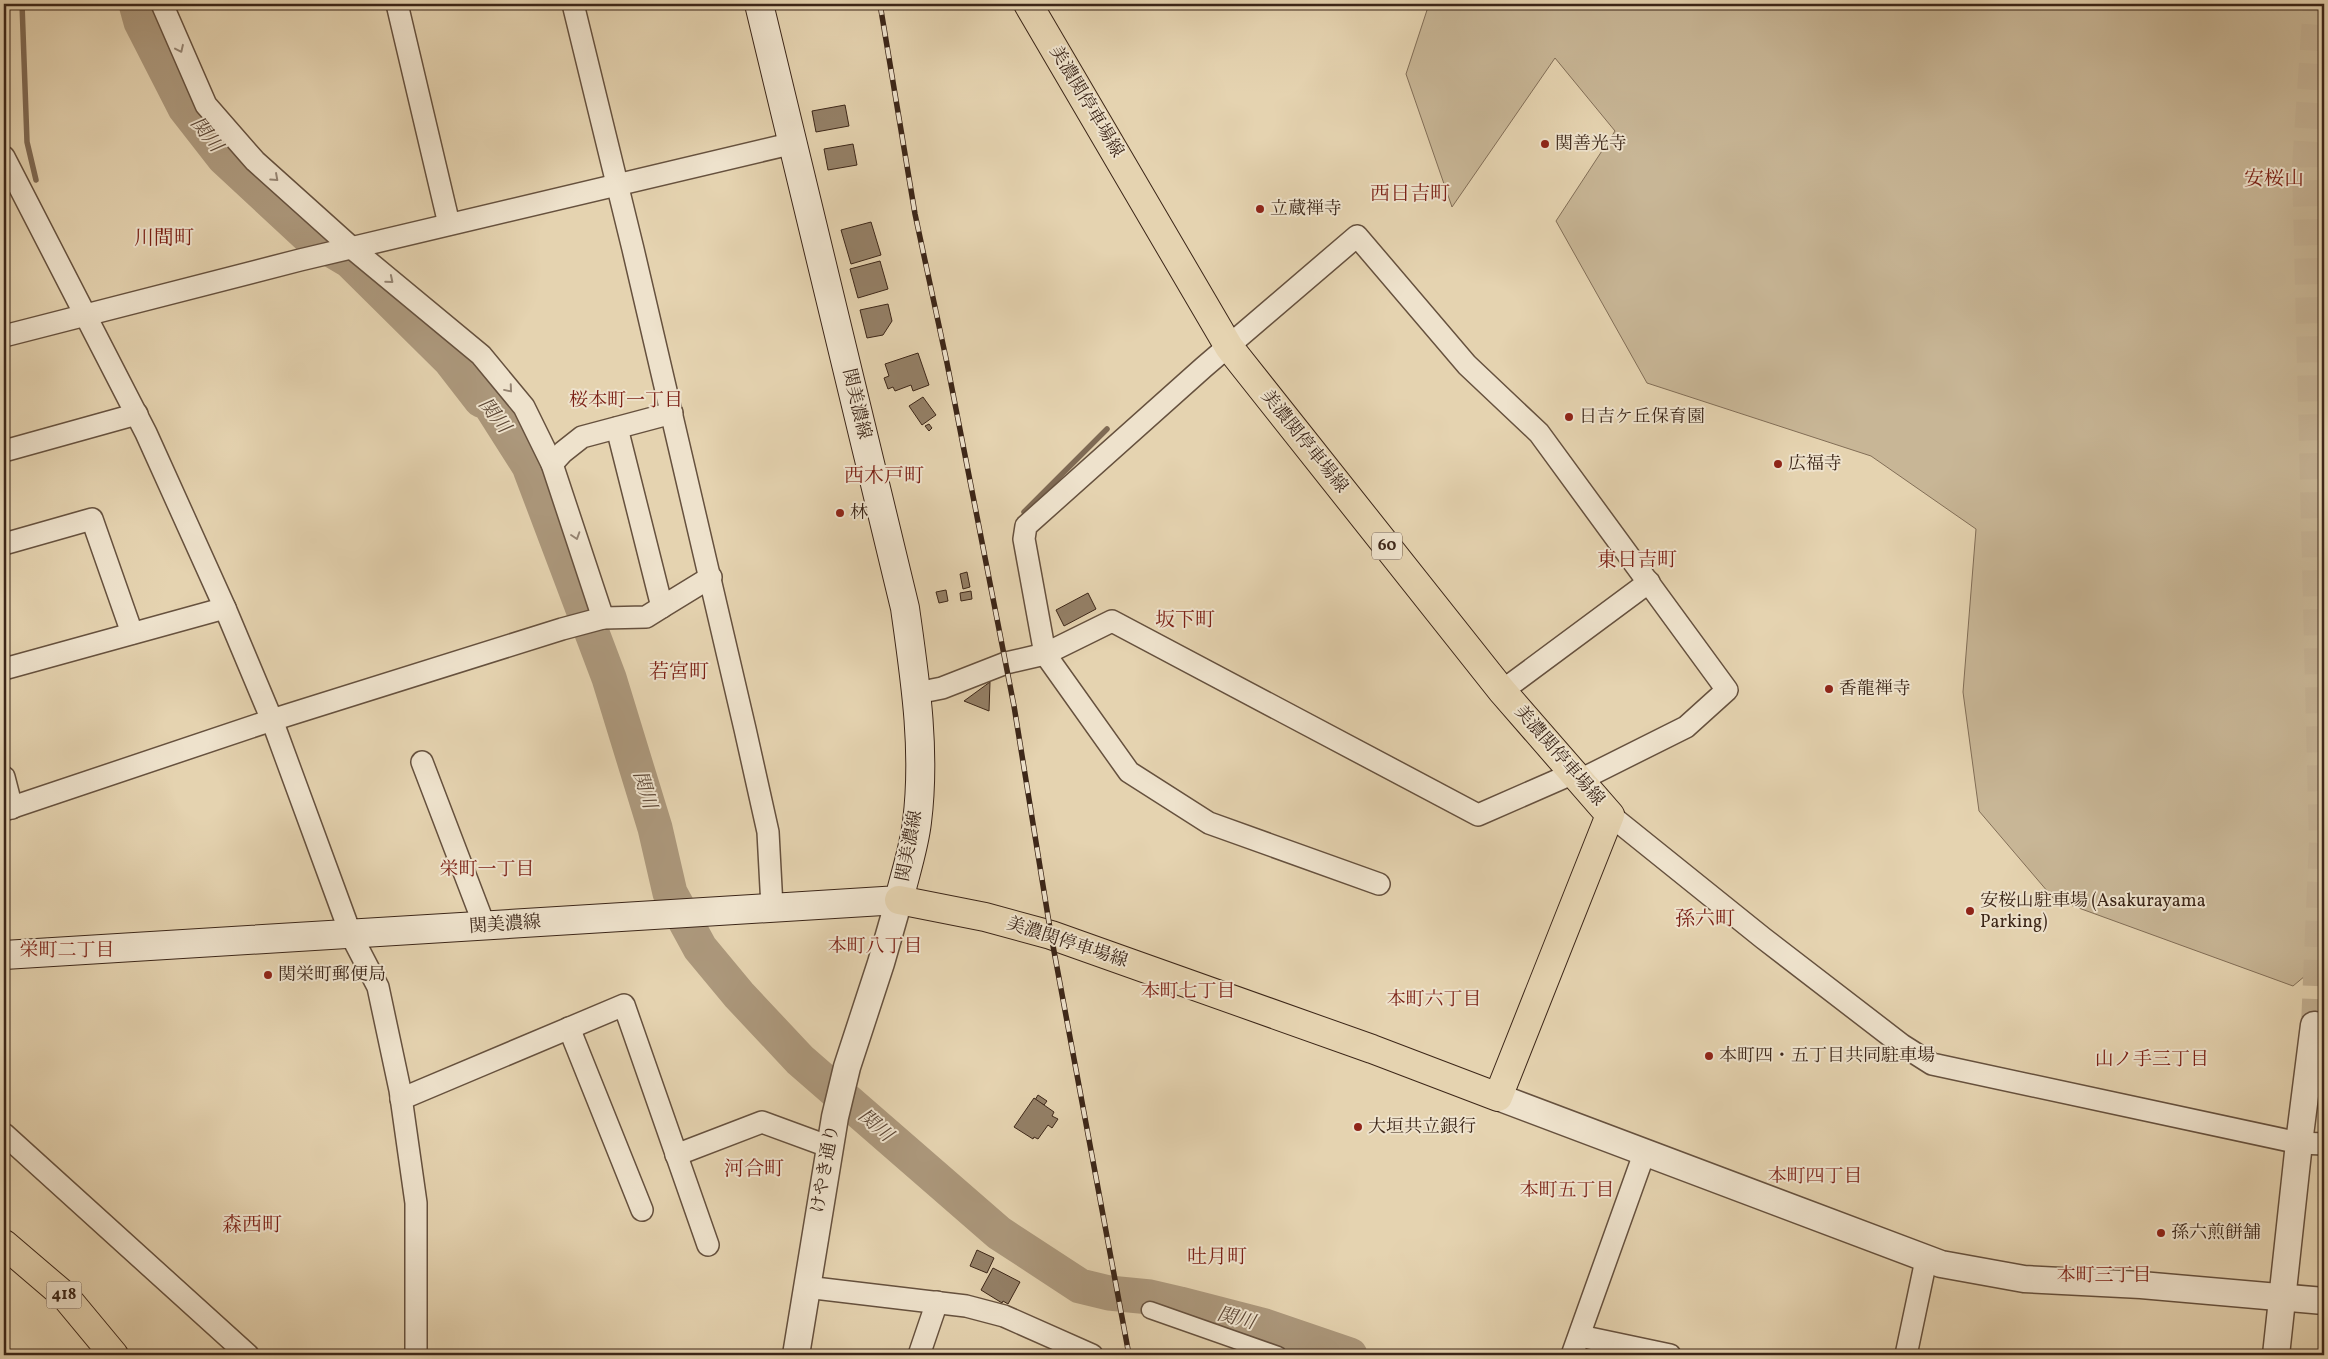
<svg xmlns="http://www.w3.org/2000/svg" width="2328" height="1359" viewBox="0 0 2328 1359" font-family="Vollkorn,'Noto Serif JP',serif">
	<style>
		.green { fill: #c8b696; stroke: #826e57 }
		.lines { fill: none; stroke-linecap: round; stroke-linejoin: round }
		.stream { stroke: #7f6a54; stroke-width: 5.5 }
		.river { stroke: #ac987c; stroke-width: 35 }
		.building { fill: #948067; stroke: #3c2618 }
		.tertiary-tunnel { stroke: #c3b092; stroke-width: 26; stroke-dasharray: 26 13; stroke-linecap: butt }
		.pedestrian-casing { stroke: #66513e; stroke-width: 19 }
		.minor-casing { stroke: #66513e; stroke-width: 24 }
		.tertiary-casing { stroke: #66513e; stroke-width: 29 }
		.secondary-casing { stroke: #3c2618; stroke-width: 30 }
		.primary-casing { stroke: #3c2618; stroke-width: 30 }
		.trunk-casing { stroke: #3c2618; stroke-width: 30 }
		.pedestrian { stroke: #eee2cc; stroke-width: 16 }
		.minor { stroke: #eee2cc; stroke-width: 21 }
		.tertiary { stroke: #eee2cc; stroke-width: 26 }
		.secondary { stroke: #eee2cc; stroke-width: 28 }
		.primary { stroke: #e5d3b0; stroke-width: 28 }
		.trunk { stroke: #e5d3b0; stroke-width: 28 }
		.rail-casing { stroke: #3c2618; stroke-width: 5.5 }
		.rail { stroke: #eee2cc; stroke-width: 4; stroke-dasharray: 11; stroke-linecap: butt }
		.oneway { stroke: #958472 }
		.poi-dot { fill: #8f2418; stroke: #eee2cc; stroke-width: 2 }
		.labels { text-anchor: middle; dominant-baseline: central; stroke-width: 4; stroke-linejoin: round; paint-order: stroke }
		.shield { fill: #eee2cc; stroke: #715e4e; stroke-width: 1 }
		.shield-label { font-size: 16px; font-weight: bold; fill: #3c2618 }
		.street-label { font-size: 18px; fill: #3c2618; stroke: #eee2cc }
		.poi-label { font-size: 18px; fill: #3c2618; stroke: #eee2cc; text-anchor: start }
		.water-label { font-size: 19px; font-style: italic; fill: #5e4836; stroke: #eee2cc }
		.neighbourhood-label { font-size: 19px; fill: #7a1f14; stroke: #eee2cc }
		.quarter-label { font-size: 20px; fill: #7a1f14; stroke: #eee2cc }
	</style>
	<rect width="100%" height="100%" fill="#e5d3b0"/>
	<filter id="stains"><feTurbulence type="fractalNoise" baseFrequency=".004" numOctaves="4"/><feColorMatrix values="0 0 0 0 .2 0 0 0 0 .09 0 0 0 0 .02 0 0 0 .5 -.17"/></filter>
	<radialGradient id="worn" r=".72"><stop offset=".6" stop-color="#630" stop-opacity="0"/><stop offset="1" stop-color="#630" stop-opacity=".3"/></radialGradient>
	<!-- green -->
	<path class="green" d="M1429,4h895v956l-31,26 -239,-87 -75,-88 -16,-119 13,-163 -105,-73 -224,-73 -91,-162 59,-90 -60,-73 -103,149 -46,-133z"/>
	<g class="lines">
		<!-- stream -->
		<g class="stream">
			<path d="M22,4l5,138 9,38"/>
			<path d="M1024,512l83,-83"/>
		</g>
		<!-- river -->
		<path class="river" d="M136,4l5,18 44,86 39,50 84,78 42,25 100,99 31,40 8,3 40,63 80,212 46,150 15,65 30,55 39,47 61,65 199,173 81,53 29,7 41,4 30,7 85,22 85,29"/>
	</g>
	<!-- building -->
	<g class="building">
		<path d="M845,105l4,21 -33,6 -4,-21z"/>
		<path d="M853,144l4,21 -29,5 -4,-21z"/>
		<path d="M871,222l10,33 -30,9 -10,-34z"/>
		<path d="M880,261l8,28 -30,9 -8,-29z"/>
		<path d="M888,304l4,17 -9,14 -16,3 -7,-28z"/>
		<path d="M918,353l11,32 -16,6 -2,-6 -16,6 -2,-4 -5,2 -4,-11 5,-2 -4,-12z"/>
		<path d="M923,397l13,18 -14,10 -13,-19z"/>
		<path d="M929,424l3,4 -3,3 -4,-5z"/>
		<path d="M967,572l3,15 -7,2 -3,-15z"/>
		<path d="M946,590l2,11 -9,2 -3,-11z"/>
		<path d="M971,591l1,8 -11,2 -1,-8z"/>
		<path d="M1088,593l8,16 -32,17 -8,-16z"/>
		<path d="M990,682l-1,29 -25,-10z"/>
		<path d="M1038,1095l9,6 -3,4 -9,-5z"/>
		<path d="M1034,1098l20,14 -2,4 6,3 -6,9 -4,-3 -10,14 -4,-2 -1,2 -19,-12z"/>
		<path d="M977,1250l17,8 -7,15 -17,-7z"/>
		<path d="M993,1268l27,14 -12,22 -5,-3 -1,2 -21,-13z"/>
	</g>
	<g class="lines">
		<!-- tertiary-tunnel -->
		<path class="tertiary-tunnel" d="M2314,1025l8,-183 -17,-676 11,-162"/>
		<!-- pedestrian casing -->
		<g class="pedestrian-casing">
			<path id="pedestrian" d="M1150,1310l128,45"/>
		</g>
		<!-- minor casing -->
		<g class="minor-casing">
			<g id="minor">
				<path d="M162,4l44,101 49,56 98,88 128,106 43,52 28,57 51,154"/>
				<path d="M397,4l52,220"/>
				<path d="M573,4l60,245 112,480 23,103 4,75"/>
				<path d="M4,157l142,276 79,175 47,112 79,215 27,52 22,103 16,113v152"/>
				<path d="M4,336l296,-76 494,-117"/>
				<path d="M617,428l45,179 49,-30"/>
				<path d="M4,451l133,-37"/>
				<path d="M552,464l11,-12 19,-15 90,-24"/>
				<path d="M4,544l88,-25 40,114"/>
				<path d="M4,669l221,-61"/>
				<path d="M1502,691l147,-109"/>
				<path d="M917,693l25,-5 64,-25 39,-9 67,-33 366,194 96,-42"/>
				<path d="M422,762l63,165"/>
				<path d="M4,777l8,31"/>
				<path d="M4,810l268,-90 290,-91 41,-11 43,-1 16,-10"/>
				<path d="M1610,815l153,123 139,107 30,19 367,79 25,1"/>
				<path d="M1379,884l-170,-61 -80,-51 -84,-118 -21,-115 2,-13 178,-159 153,-131 110,129 72,68 188,257 -41,37 -106,53"/>
				<path d="M569,1028l73,182"/>
				<path d="M401,1099l223,-94 84,240"/>
				<path d="M4,1134l244,221"/>
				<path d="M676,1155l86,-33 68,25"/>
				<path d="M806,1287l160,19 38,10 88,39"/>
				<path d="M1580,1336l90,19"/>
				<path d="M919,1355l18,-53"/>
				<path d="M1572,1355l72,-201"/>
				<path d="M1906,1355l20,-95"/>
			</g>
		</g>
		<!-- tertiary casing -->
		<g class="tertiary-casing">
			<g id="tertiary">
				<path d="M1498,1097l443,167 83,15 117,6 183,16"/>
				<path d="M796,1355l39,-238 12,-50 34,-104 18,-63"/>
				<path d="M2276,1355l23,-212 15,-118"/>
			</g>
		</g>
		<!-- secondary casing -->
		<g class="secondary-casing">
			<path id="secondary" d="M4,955l895,-55c6,-26 15,-52 18,-78 9,-72 -2,-143 -12,-214l-146,-604"/>
		</g>
		<!-- primary casing -->
		<g class="primary-casing">
			<path id="primary" d="M899,900l86,17 66,18 321,114 126,48 112,-282 -108,-124 -273,-344 -201,-343"/>
		</g>
		<!-- trunk casing -->
		<g class="trunk-casing">
			<path id="trunk" d="M4,1244l61,52 49,59"/>
		</g>
		<!-- pedestrian -->
		<use href="#pedestrian" class="pedestrian"/>
		<!-- minor -->
		<use href="#minor" class="minor"/>
		<!-- tertiary -->
		<use href="#tertiary" class="tertiary"/>
		<!-- secondary -->
		<use href="#secondary" class="secondary"/>
		<!-- primary -->
		<use href="#primary" class="primary"/>
		<!-- trunk -->
		<use href="#trunk" class="trunk"/>
		<!-- rail casing -->
		<g class="rail-casing">
			<path id="rail" d="M880,4l35,210 32,149 67,343 37,229 78,420"/>
		</g>
		<!-- rail -->
		<use href="#rail" class="rail"/>
	</g>
	<!-- one-way arrows -->
	<defs><path id="oneway-chevron" d="M-2-3.5L2.5 0L-2 3.5" fill="none" stroke-width="1.6" stroke-linecap="round" stroke-linejoin="round" transform="scale(1.25)"/></defs>
	<g class="oneway">
		<use href="#oneway-chevron" transform="translate(180 49) rotate(65)"/>
		<use href="#oneway-chevron" transform="translate(275 178) rotate(42)"/>
		<use href="#oneway-chevron" transform="translate(390 280) rotate(40)"/>
		<use href="#oneway-chevron" transform="translate(509 389) rotate(50)"/>
		<use href="#oneway-chevron" transform="translate(576 536) rotate(72)"/>
	</g>
	<!-- markers -->
	<g class="poi-dot">
		<circle cx="1545" cy="144" r="5"/>
		<circle cx="1260" cy="209" r="5"/>
		<circle cx="1569" cy="417" r="5"/>
		<circle cx="1778" cy="464" r="5"/>
		<circle cx="840" cy="513" r="5"/>
		<circle cx="1829" cy="689" r="5"/>
		<circle cx="1970" cy="911" r="5"/>
		<circle cx="268" cy="975" r="5"/>
		<circle cx="1709" cy="1056" r="5"/>
		<circle cx="1358" cy="1127" r="5"/>
		<circle cx="2161" cy="1233" r="5"/>
	</g>
	<g class="labels">
		<!-- shield labels -->
		<g class="shield">
			<rect x="1372" y="532.5" width="30" height="27" rx="4"/>
			<rect x="46.5" y="1281.5" width="35" height="27" rx="4"/>
		</g>
		<g class="shield-label">
			<text x="1387" y="546">60</text>
			<text x="64" y="1295">418</text>
		</g>
		<!-- street labels -->
		<g class="street-label">
			<text transform="translate(1086 102) rotate(59)">美濃関停車場線</text>
			<text transform="translate(856 404) rotate(77)">関美濃線</text>
			<text transform="translate(1304 442) rotate(51)">美濃関停車場線</text>
			<text transform="translate(1559 756) rotate(49)">美濃関停車場線</text>
			<text transform="translate(910 846) rotate(-79)">関美濃線</text>
			<text transform="translate(505 925) rotate(-4)">関美濃線</text>
			<text transform="translate(1067 943) rotate(18)">美濃関停車場線</text>
			<text transform="translate(826 1169) rotate(-80)">けやき通り</text>
		</g>
		<!-- poi labels -->
		<g class="poi-label">
			<text x="1555" y="144">関善光寺</text>
			<text x="1270" y="209">立蔵禅寺</text>
			<text x="1579" y="417">日吉ケ丘保育園</text>
			<text x="1788" y="464">広福寺</text>
			<text x="850" y="513">林</text>
			<text x="1839" y="689">香龍禅寺</text>
			<text x="1980" y="901">安桜山駐車場 (Asakurayama<tspan x="1980" dy="21">Parking)</tspan></text>
			<text x="278" y="975">関栄町郵便局</text>
			<text x="1719" y="1056">本町四・五丁目共同駐車場</text>
			<text x="1368" y="1127">大垣共立銀行</text>
			<text x="2171" y="1233">孫六煎餅舗</text>
		</g>
		<!-- water labels -->
		<g class="water-label">
			<text transform="translate(206 135) rotate(52)">関川</text>
			<text transform="translate(494 416) rotate(52)">関川</text>
			<text transform="translate(644 790) rotate(73)">関川</text>
			<text transform="translate(875 1126) rotate(41)">関川</text>
			<text transform="translate(1236 1319) rotate(15)">関川</text>
		</g>
		<!-- neighbourhood labels -->
		<g class="neighbourhood-label">
			<text x="626" y="401">桜本町一丁目</text>
			<text x="487" y="870">栄町一丁目</text>
			<text x="875" y="947">本町八丁目</text>
			<text x="67" y="951">栄町二丁目</text>
			<text x="1188" y="992">本町七丁目</text>
			<text x="1434" y="1000">本町六丁目</text>
			<text x="2152" y="1060">山ノ手三丁目</text>
			<text x="1815" y="1177">本町四丁目</text>
			<text x="1567" y="1191">本町五丁目</text>
			<text x="2104" y="1276">本町三丁目</text>
		</g>
		<!-- quarter labels -->
		<g class="quarter-label">
			<text x="2274" y="180">安桜山</text>
			<text x="1410" y="195">西日吉町</text>
			<text x="164" y="239">川間町</text>
			<text x="884" y="477">西木戸町</text>
			<text x="1637" y="561">東日吉町</text>
			<text x="1185" y="621">坂下町</text>
			<text x="679" y="673">若宮町</text>
			<text x="1705" y="920">孫六町</text>
			<text x="754" y="1170">河合町</text>
			<text x="252" y="1226">森西町</text>
			<text x="1217" y="1258">吐月町</text>
		</g>
	</g>
	<!-- margin -->
	<rect width="2328" height="1359" fill="none" stroke="#e5d3b0" stroke-width="20"/>
	<rect x="5" y="5" width="2318" height="1349" fill="none" stroke="#3c2618" stroke-width="2.5"/>
	<rect x="10" y="10" width="2308" height="1339" fill="none" stroke="#3c2618"/>
	<rect width="100%" height="100%" filter="url(#stains)"/>
	<rect width="100%" height="100%" fill="url(#worn)"/>
</svg>
